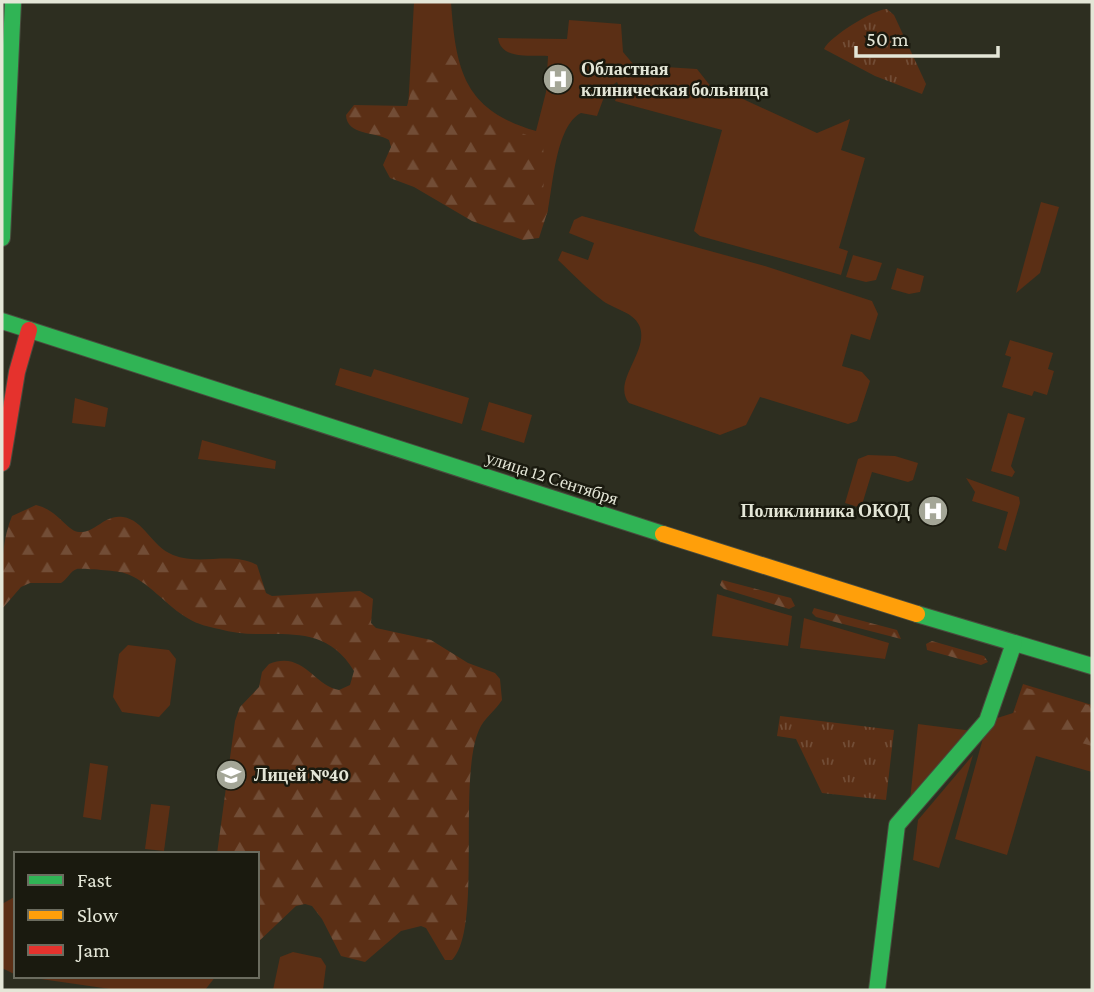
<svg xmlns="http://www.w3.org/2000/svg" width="1094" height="992" viewBox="0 0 1094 992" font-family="'Crimson Pro',serif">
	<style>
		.grass { fill: #5b2f15 }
		.forest { fill: url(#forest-firs) }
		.park { fill: url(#park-tufts) }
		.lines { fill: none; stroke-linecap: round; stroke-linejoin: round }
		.fast-casing { stroke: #494b3e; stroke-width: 18 }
		.slow-casing { stroke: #494b3e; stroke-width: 18 }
		.jam-casing { stroke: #494b3e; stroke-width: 18 }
		.fast { stroke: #30b455; stroke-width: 16 }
		.slow { stroke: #ff9f0a; stroke-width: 16 }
		.jam { stroke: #e5322d; stroke-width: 16 }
		.labels { text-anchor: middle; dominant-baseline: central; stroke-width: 5; stroke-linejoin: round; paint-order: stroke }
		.poi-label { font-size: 18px; font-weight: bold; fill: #e4e6d7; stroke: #1a1a0f; text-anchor: start }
		.street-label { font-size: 18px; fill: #e4e6d7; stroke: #1a1a0f }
	</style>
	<defs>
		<pattern id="forest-firs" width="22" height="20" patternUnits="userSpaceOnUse" patternTransform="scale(1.75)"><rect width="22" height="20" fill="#5b2f15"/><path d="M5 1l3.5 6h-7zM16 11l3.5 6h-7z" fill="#724d36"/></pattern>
		<pattern id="park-tufts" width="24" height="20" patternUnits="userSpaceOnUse" patternTransform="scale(1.75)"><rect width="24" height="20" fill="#5b2f15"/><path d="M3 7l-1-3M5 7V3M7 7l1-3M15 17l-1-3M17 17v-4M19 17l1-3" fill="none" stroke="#724d36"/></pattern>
	</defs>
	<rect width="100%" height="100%" fill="#2d2e20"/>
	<!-- grass -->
	<g class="grass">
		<path d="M414,2h37c5,69 13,108 85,129l10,-39 2,-36c-18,-1 -47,4 -50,-18l69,1 2,-19 52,4 2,28 11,13 63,4 15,19 18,5 87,40 33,-14 -9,31 24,8 -26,90 9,3 -7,24 -141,-39 -6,-5 28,-101 -107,-29 5,-12 -3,-7 -10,7 -10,27 -16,-3c-26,13 -28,76 -34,102l-139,-106z"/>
		<path d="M1041,202l18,5 -19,66 -24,20z"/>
		<path d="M582,216l183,50 107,35 6,13 -8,26 -19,-6 -9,32 20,6 8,9 -13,40 -9,3 -88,-27 -14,28 -26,10 -91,-32c-18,-22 22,-53 10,-78 -6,-13 -25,-16 -36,-24 -16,-12 -30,-27 -45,-41l4,-9 26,9 6,-17 -25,-10 5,-13z"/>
		<path d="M853,255l29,8 -6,17 -10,2 -20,-5z"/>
		<path d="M897,268l27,8 -4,16 -11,2 -18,-5z"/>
		<path d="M1010,340l43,13 -5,16 6,2 -7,24 -13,-4 -2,5 -30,-9 9,-30 -6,-2z"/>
		<path d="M340,368l31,9 3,-8 95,29 -7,26 -127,-39z"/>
		<path d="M75,398l33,10 -3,19 -33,-4z"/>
		<path d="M489,402l43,13 -8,28 -43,-13z"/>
		<path d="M1008,413l17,5 -14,48 4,6 -3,5 -21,-6z"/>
		<path d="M202,440l74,21 -1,8 -77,-10z"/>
		<path d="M868,455l27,1 23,7 -5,17 -5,2 -36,-10 -11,36 -16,-5 13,-44z"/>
		<path d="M966,478l53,19 1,6 -14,48 -8,-3 10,-36 -36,-11 3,-9z"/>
		<path d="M717,594l75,22 -4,30 -76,-10z"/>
		<path d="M804,618l85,25 -4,16 -85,-11z"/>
		<path d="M128,645l41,5 7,9 -6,46 -11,12 -37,-5 -9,-15 6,-43z"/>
		<path d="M1023,684l69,21v67l-56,-16 -29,99 -52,-16 28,-101 11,-19 19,-6z"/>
		<path d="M918,724l55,7 -63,69z"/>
		<path d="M973,755l-34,113 -26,-8 5,-40z"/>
		<path d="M90,763l18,3 -7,54 -18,-3z"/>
		<path d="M151,804l19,2 -6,45 -19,-2z"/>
		<path d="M16,896v79l-14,-7v-64z"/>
		<path d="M293,952l28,6 5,8 -3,24h-50l7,-33z"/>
		<path d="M20,976h196l-11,14h-88z"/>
	</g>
	<!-- forest -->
	<g class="forest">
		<path d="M439,52c25,-1 17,27 27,42 7,10 21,26 32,31 15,7 33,8 45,21l2,28 -3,23 6,13 -9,28 -16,2 -51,-19 -58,-34 -24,-9 -7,-13 8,-18 -2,-7c-14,-9 -42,-4 -43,-25l8,-10 53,1 10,-36z"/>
		<path d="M36,505c22,5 32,27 43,27 17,1 25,-18 44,-15 21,3 28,29 50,38 28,11 58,-4 84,10l9,28 6,3 88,-5 13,8 -2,24 5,5 55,12 37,23 27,10 5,6 2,21c-7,11 -18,18 -23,30 -22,50 4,200 -27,230h-7l-19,-32 -5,-2 -20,5 -36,31 -24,-6 -19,-37 -10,-13 -7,-2 -9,2 -39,37v-89h-40l18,-133 5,-14 19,-20 3,-15 7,-8c34,-14 45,22 70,26l11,-5 4,-14c-34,-56 -86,-27 -135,-42 -10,-2 -22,-5 -30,-10 -22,-12 -41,-39 -65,-46 -5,-2 -43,-5 -47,-4 -7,2 -10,11 -16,14h-31l-9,4 -19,22c0,-32 -2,-64 10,-93z"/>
		<path d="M722,580l69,18 4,8 -6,3 -65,-20 -4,-4z"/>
		<path d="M814,608l83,22 4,9 -85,-22 -4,-4z"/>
		<path d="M932,641l52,15 4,6 -7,3 -54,-15 -1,-6z"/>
		<path d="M1026,688l66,18v40l-31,-9 -43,-2 -12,-5 -3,-12 11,-5 7,-21z"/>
	</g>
	<!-- park -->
	<g class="park">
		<path d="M887,9l7,6 32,69 -4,10 -47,-18 -51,-27c5,-12 50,-40 63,-40z"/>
		<path d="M780,716l114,14 -8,70 -64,-7 -26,-54 -19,-3z"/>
	</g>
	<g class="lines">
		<!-- fast casing -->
		<g class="fast-casing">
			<g id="fast">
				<path d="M2,238l11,-236"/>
				<path d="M2,321l661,213"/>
				<path d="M917,614l175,52"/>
				<path d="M877,990l20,-165 90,-104 27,-78"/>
			</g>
		</g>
		<!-- slow casing -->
		<g class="slow-casing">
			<path id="slow" d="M663,534l254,80"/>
		</g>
		<!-- jam casing -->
		<g class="jam-casing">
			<path id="jam" d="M2,463l15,-91 12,-42"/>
		</g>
		<!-- fast -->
		<use href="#fast" class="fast"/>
		<!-- slow -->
		<use href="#slow" class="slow"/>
		<!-- jam -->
		<use href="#jam" class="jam"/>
	</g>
	<!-- icons -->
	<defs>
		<g id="hospital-disc" transform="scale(1.575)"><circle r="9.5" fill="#a4a697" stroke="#1a1a0f"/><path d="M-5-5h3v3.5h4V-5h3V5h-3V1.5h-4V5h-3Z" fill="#fff"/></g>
		<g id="school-disc" transform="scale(1.575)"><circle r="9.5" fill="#a4a697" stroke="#1a1a0f"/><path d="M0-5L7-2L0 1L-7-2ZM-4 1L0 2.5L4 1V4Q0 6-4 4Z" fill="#fff"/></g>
	</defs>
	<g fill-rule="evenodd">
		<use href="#hospital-disc" x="558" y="79"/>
		<use href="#hospital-disc" x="933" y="511"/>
		<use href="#school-disc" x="231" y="775"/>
	</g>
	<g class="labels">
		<!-- poi labels -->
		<g class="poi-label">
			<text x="581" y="69">Областная<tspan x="581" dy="21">клиническая больница</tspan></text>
			<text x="910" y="511" text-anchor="end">Поликлиника ОКОД</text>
			<text x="254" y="775">Лицей №40</text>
		</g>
		<!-- street labels -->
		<g class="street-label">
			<text transform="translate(552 478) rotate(18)">улица 12 Сентября</text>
		</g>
	</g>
	<!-- border -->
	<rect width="1094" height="992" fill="none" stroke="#e4e6d7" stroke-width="7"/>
	<!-- legend -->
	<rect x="14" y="852" width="245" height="126" fill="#1a1a0f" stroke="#6b6c5f" stroke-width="2"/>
	<rect x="28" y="875" width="35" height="10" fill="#30b455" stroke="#6b6c5f" stroke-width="2"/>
	<text x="77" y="887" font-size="21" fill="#e4e6d7">Fast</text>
	<rect x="28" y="910" width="35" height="10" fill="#ff9f0a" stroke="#6b6c5f" stroke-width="2"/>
	<text x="77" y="922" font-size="21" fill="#e4e6d7">Slow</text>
	<rect x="28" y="945" width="35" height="10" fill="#e5322d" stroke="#6b6c5f" stroke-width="2"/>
	<text x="77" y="957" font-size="21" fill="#e4e6d7">Jam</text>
	<!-- scale -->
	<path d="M856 46v10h142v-10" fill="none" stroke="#e4e6d7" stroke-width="3.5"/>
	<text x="866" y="46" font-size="21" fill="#e4e6d7" stroke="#1a1a0f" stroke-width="5" paint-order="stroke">50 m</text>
</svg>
